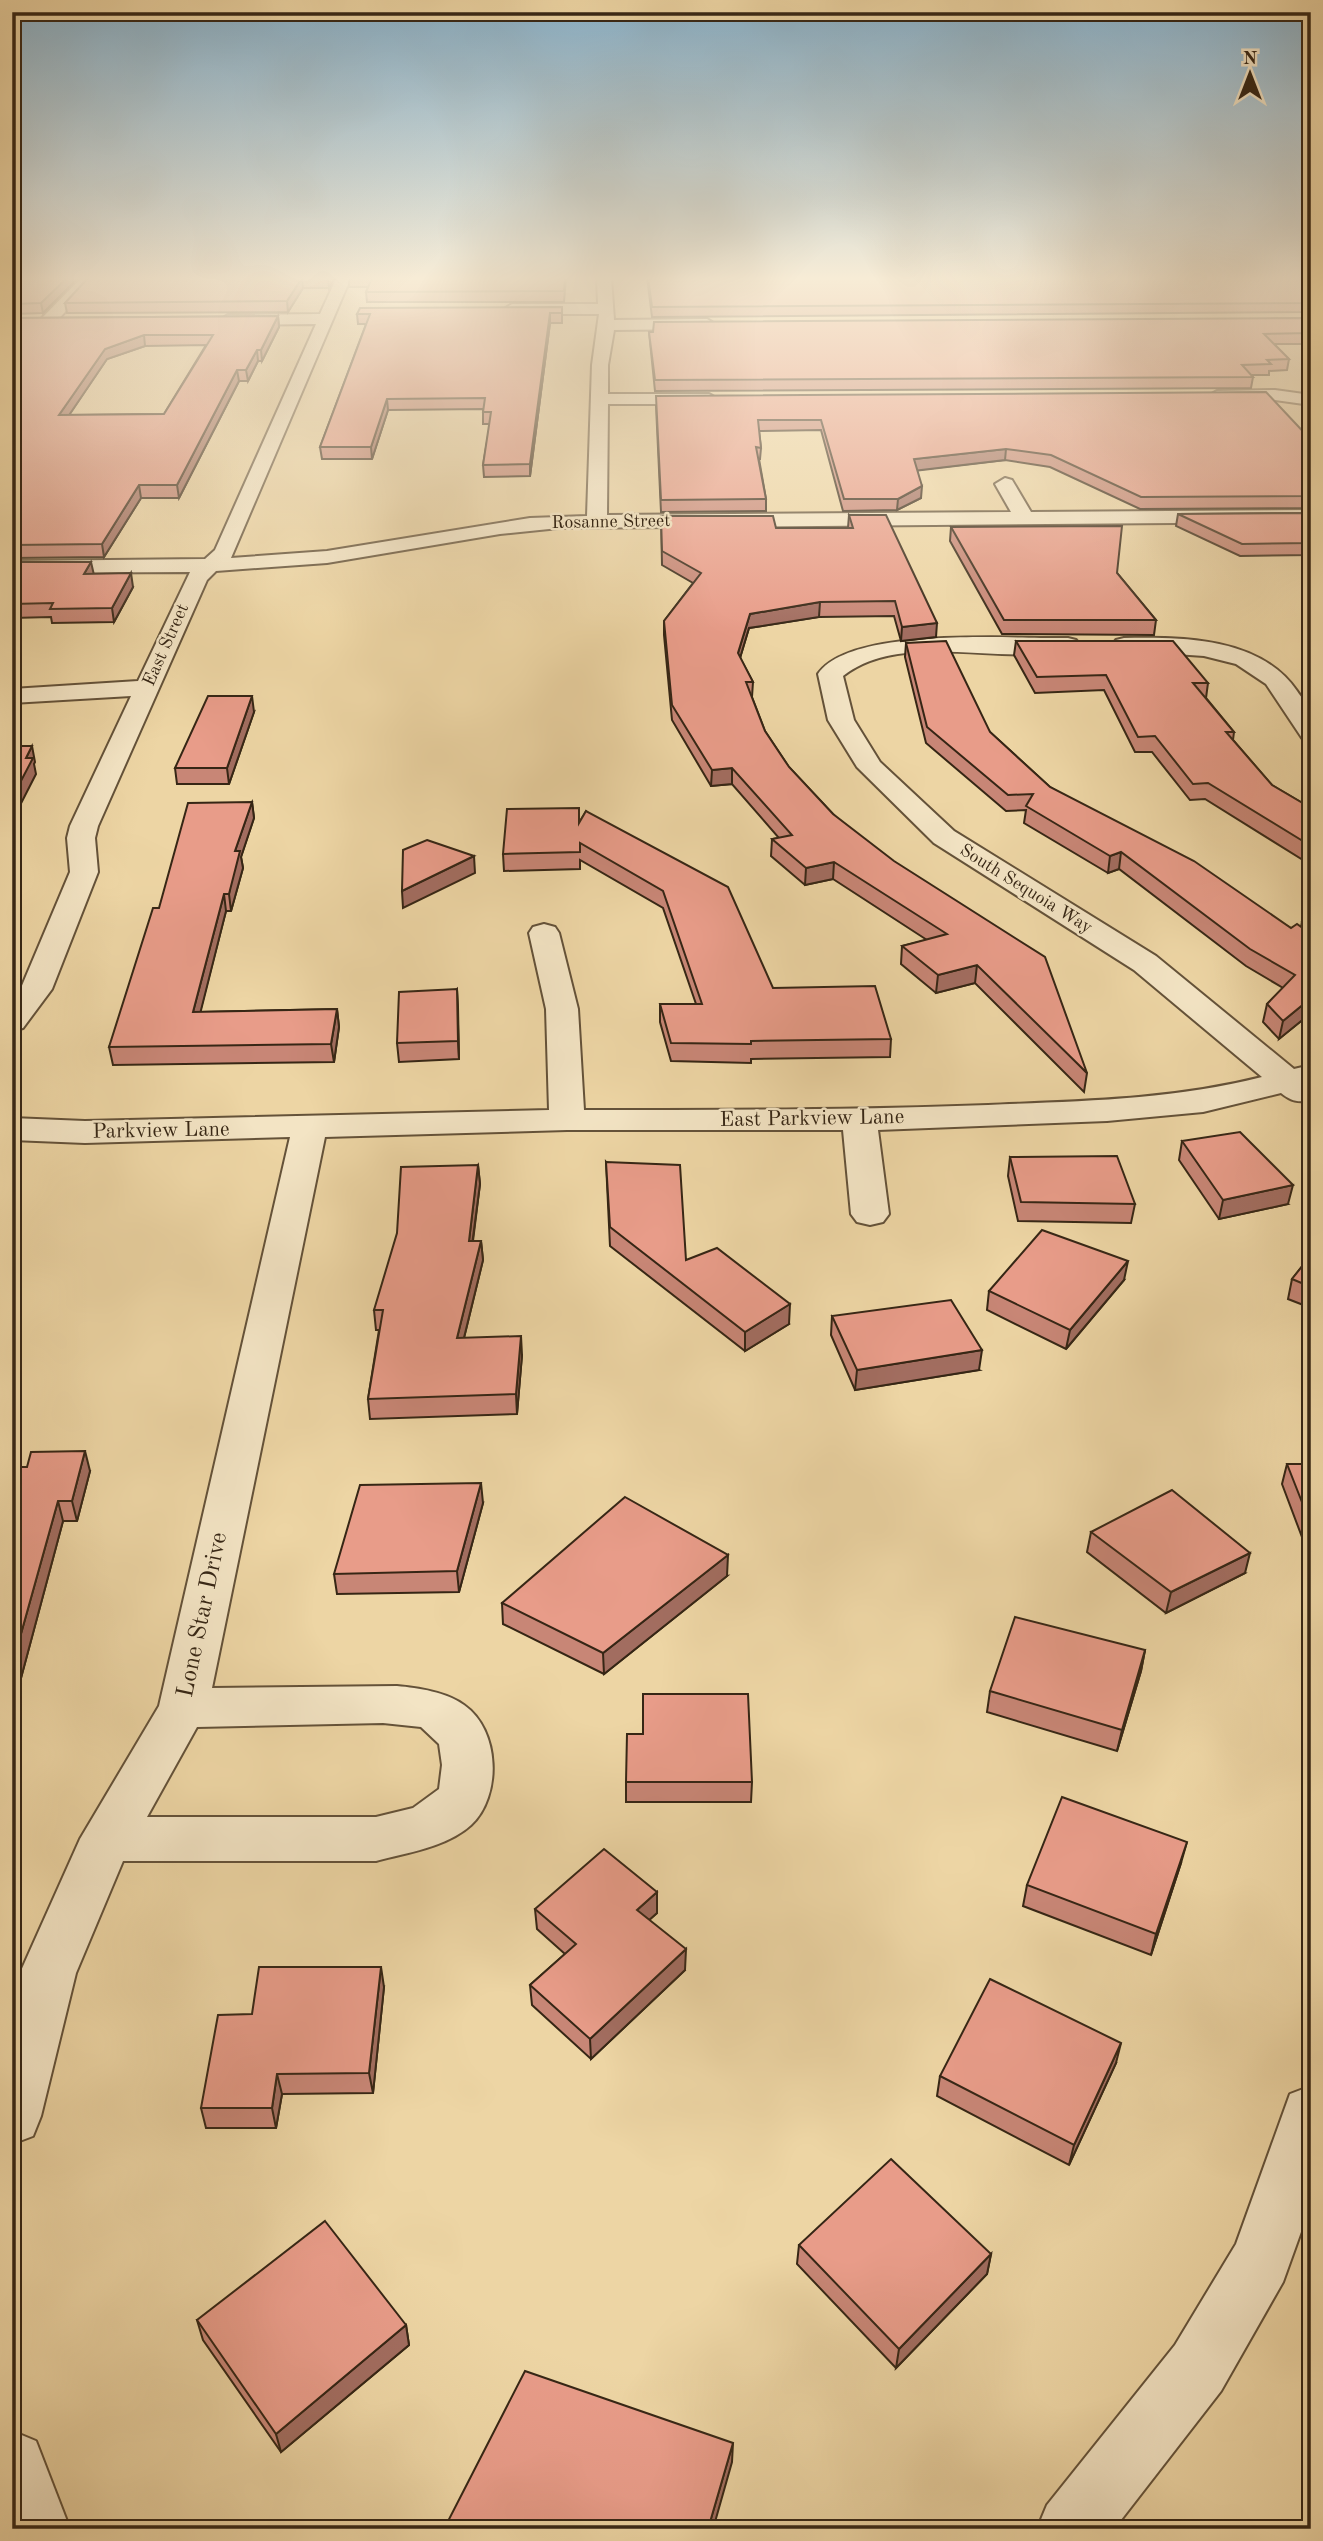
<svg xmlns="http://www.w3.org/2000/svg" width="1323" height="2541" viewBox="0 0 1323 2541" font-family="'Old Standard TT',serif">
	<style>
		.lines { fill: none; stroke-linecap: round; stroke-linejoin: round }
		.minor-casing { stroke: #645239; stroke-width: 4 }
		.minor { fill: #f3e4c4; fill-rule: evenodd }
		.wall { fill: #c88676; stroke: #362615; stroke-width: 2; fill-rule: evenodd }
		.shaded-wall { fill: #a26d60; stroke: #362615; stroke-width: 2 }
		.building { fill: #e89c89; stroke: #362615; stroke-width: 2; fill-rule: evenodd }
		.labels { text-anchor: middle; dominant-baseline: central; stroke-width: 5; stroke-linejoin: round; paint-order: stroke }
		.far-street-label { font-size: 18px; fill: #362615; stroke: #f3e4c4 }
		.street-label { font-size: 21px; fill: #362615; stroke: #f3e4c4 }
		.near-street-label { font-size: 24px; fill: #362615; stroke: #f3e4c4 }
	</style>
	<rect width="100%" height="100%" fill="#edd5a4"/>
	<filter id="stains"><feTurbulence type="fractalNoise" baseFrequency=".00286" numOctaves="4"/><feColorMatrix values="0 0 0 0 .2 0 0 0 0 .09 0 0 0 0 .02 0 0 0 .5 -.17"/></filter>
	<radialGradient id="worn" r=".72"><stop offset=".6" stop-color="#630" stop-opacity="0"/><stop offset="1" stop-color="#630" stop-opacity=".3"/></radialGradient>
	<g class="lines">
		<!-- minor casing -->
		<g class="minor-casing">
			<g id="minor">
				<path d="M82,277h15l-43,47h-12v-6z"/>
				<path d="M337,277h14l-120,281 96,-7 203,-33 57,-2 5,-151 7,-51h-87l-8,-5 8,-5h86l-1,-27h14l3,43 93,-1 8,5 -8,5 -93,1 -6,35v29h101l9,5 -9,5h-101l-1,111 404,-3 -16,-28 10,-6 7,2 19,32 280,-2v12l-752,6 -59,6 -173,29 -111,8 -9,9 -109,246 -3,12 3,34 -46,117 -29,39 -11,3v-32l9,-11 49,-116 -3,-34 3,-12 61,-130 -119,7v-14l126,-8 52,-109 -178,1v-12l193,-2 10,-9 101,-226 -88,1 -8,-5 8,-5 92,-1z"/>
				<path d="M1275,390l36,5v10l-36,-5 -58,1 -9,-5 9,-5z"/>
				<path d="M1068,638l8,2 4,5 -4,5c-70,17 -174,-21 -233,26l11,44 26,42 74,69 202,125 138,113 17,-4v35c-13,3 -20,1 -30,-7l-78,19 -96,9 -229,9 11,84 -6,8 -13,3 -13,-3 -6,-8 -8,-84h-276l-242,7 -113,551 185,-2c22,2 49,6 67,19 36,25 38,91 7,120 -24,22 -65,28 -95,36h-253l-47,112 -35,143 -8,20 -21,8v-141l8,-30 60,-134 79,-133 131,-569 -205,6 -73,-3v-22l73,3 464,-11 -3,-101 -17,-76 4,-6 11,-3 11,3 4,6 19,76 6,101c135,0 269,0 404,-5 94,-4 182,-5 274,-28l-128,-107 -200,-127 -77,-76 -29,-47 -10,-46c33,-48 194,-35 250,-36zM383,1723l38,4 18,17 3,21 -3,24 -26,19 -37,9h-229l50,-90z"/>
				<path d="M1124,638c59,-1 136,-1 173,53 4,6 12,15 14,23 2,8 0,18 0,27l-9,-3 -36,-54 -30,-20 -32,-8 -88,-6 -4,-5 4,-5z"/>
				<path d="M1311,2086v118l-28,78 -62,109 -107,138h-77l10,-24 128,-160 61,-101 54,-150z"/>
				<path d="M12,2431l24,10 34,88h-58z"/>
			</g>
		</g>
		<!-- minor -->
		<use href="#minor" class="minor"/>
	</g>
	<!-- wall -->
	<g class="wall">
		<path d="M12,277h67l-36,36 -31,1z"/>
		<path d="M89,277h246l-6,11h-26l-15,24 -221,1 -2,-10z"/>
		<path d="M349,277h217l-2,25h-197l-1,-10 2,-5h-19z"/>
		<path d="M647,277h664v35l-659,5z"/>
		<path d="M562,307v16h-12l-20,153 -46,1 -1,-12 7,-41h-7v-15l-95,1 -16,49h-50l-2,-12 46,-123h-8l-1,-10z"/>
		<path d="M278,316l1,11 -17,34h-4l-10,20h-9l-60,117h-38l-37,59 -92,1v-240zM206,345l-42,69 -95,1 38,-56 38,-13z"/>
		<path d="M1311,318v26h-37l15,15 -2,11 -18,1v4h-18l2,2 -2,11 -596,3 -5,-49 -1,-10z"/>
		<path d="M656,406l655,34v68l-171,1 -90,-42 -45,-7 -88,10 4,28 -24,12 -54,1 -22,-81 -62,1 2,17 -1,11h-1l7,40v12l-105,1z"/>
		<path d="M1311,513v42l-71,1 -64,-30 2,-12z"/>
		<path d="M849,515l87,122 -35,4 -7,-25 -75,1 -70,11 -9,30 13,24 -1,15 13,34 24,36 44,47 254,259 -3,19 -109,-109 -39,10 -35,-29 1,-18 25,-6 -94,-61 -28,6 -34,-29 1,-17 7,-1 -47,-54 -21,2 -39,-66 -8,-85v-14l29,-38 -31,-18 -1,-49 115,12h72z"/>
		<path d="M951,527l166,46 39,47 -2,15 -152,-1 -52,-93z"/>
		<path d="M12,562l81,12 40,13 -19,35 -62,1 -1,-6 -39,1z"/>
		<path d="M1016,641l192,42 -2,15 28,34 -1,8 39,45 39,23v57l-106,-66 -15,1 -38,-48h-17l-31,-62 -69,3 -21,-38z"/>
		<path d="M906,643l84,89 60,55 241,141 10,-1 1,-5 9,-5v96l-32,26 -16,-17 4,-18 16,-16 -37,-22 -127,-97 -11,4 -84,-50 2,-13 -20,1 -80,-68 -21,-86z"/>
		<path d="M254,712l-25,72h-52l-2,-16z"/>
		<path d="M252,802l2,16 -13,39 2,11 -12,43h-5l-26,101 137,-3 2,18 -5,35 -221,3 -4,-18z"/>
		<path d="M586,811l187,177 118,51 -1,18 -139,2v4l-80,-2 -11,-39v-18h36l-33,-96 -83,-48v9l-76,2 -1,-17 76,-31z"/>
		<path d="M457,989l2,70 -60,3 -2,-19z"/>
		<path d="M1182,1141l106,63 -69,15 -40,-59z"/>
		<path d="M1010,1157l125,47 -4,19 -113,-2 -10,-45z"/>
		<path d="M606,1162l80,98 103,64 -44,27 -135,-105z"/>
		<path d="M478,1165l2,19 -7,57h8l2,19 -19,78 58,17 -5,59 -147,5 -2,-20 11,-69h-3l-2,-20z"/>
		<path d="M1311,1255v53l-23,-9 4,-20z"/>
		<path d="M1124,1280l-58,69 -79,-39 2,-19z"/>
		<path d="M832,1316l147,54 -124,20 -24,-55z"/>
		<path d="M1287,1464h24v97l-29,-77z"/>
		<path d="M12,1467l78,4 -13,50h-14l-46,172h-5z"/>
		<path d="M483,1503l-24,89 -122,2 -3,-20z"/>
		<path d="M1091,1532l154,41 -79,40 -79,-61z"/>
		<path d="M727,1576l-123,98 -101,-50 -1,-21z"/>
		<path d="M1145,1650l-4,21 -24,80 -130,-39 3,-21z"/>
		<path d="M626,1782h126l-1,20h-125z"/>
		<path d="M1181,1863l-30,92 -128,-49 4,-21z"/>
		<path d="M657,1892v21l-8,7 36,50 -94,89 -59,-54 -2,-20 35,-31 -28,-25 -2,-20z"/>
		<path d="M384,1987l-11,106 -91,1 -6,34h-70l-5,-20z"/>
		<path d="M1116,2063l-47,102 -132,-69 3,-20z"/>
		<path d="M799,2245l192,9 -4,20 -91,94 -99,-104z"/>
		<path d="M197,2320l209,5 3,20 -128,107 -78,-112z"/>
	</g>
	<!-- shaded-wall -->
	<g class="shaded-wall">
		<path d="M68,277h11l-36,36 -2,-10z"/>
		<path d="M329,277h6l-6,11 -1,-10z"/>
		<path d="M302,278l1,10 -15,24 -1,-11z"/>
		<path d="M550,313v10l-20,153v-12z"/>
		<path d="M278,316l1,11 -17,34 -1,-11z"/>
		<path d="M144,335l1,11 -38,13 -46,68 -2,-12 46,-66z"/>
		<path d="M257,350l1,11 -10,20 -2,-11z"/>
		<path d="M237,370l2,11 -60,117 -2,-13z"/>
		<path d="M387,399l1,11 -16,49 -1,-12z"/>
		<path d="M1006,449l-1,11 -92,11 1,-12z"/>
		<path d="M139,485l2,13 -37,59 -2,-13z"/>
		<path d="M922,486l-1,12 -24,12 1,-11z"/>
		<path d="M91,562l3,13 -10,-1z"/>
		<path d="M131,573l2,14 -19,35 -2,-14z"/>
		<path d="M820,602l-1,15 -70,11 -12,40 1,-15 12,-39z"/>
		<path d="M937,623l-1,14 -35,4 1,-14z"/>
		<path d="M252,696l2,16 -25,72 -2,-16z"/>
		<path d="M32,746l3,16 -1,2 2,10 -24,47v-23l14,-40z"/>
		<path d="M732,768v16l-21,2 1,-16z"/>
		<path d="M252,802l2,16 -13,39 2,11 -12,43 -2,-17 6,-43z"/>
		<path d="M1121,852l-2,17 -11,4 2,-17z"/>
		<path d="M474,856l1,17 -72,35 -1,-17z"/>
		<path d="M834,862l-1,17 -28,6 1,-17z"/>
		<path d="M224,894l2,17 -30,119 -3,-18z"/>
		<path d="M977,965l-2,18 -39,10 2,-18z"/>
		<path d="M457,989l1,18 1,52 -1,-18z"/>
		<path d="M1311,998v15l-32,26 4,-18z"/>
		<path d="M337,1009l2,18 -5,35 -3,-18z"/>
		<path d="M478,1165l2,19 -10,76 -1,-19z"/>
		<path d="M1293,1185l-5,19 -69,15 4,-19z"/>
		<path d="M481,1241l2,19 -24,98 -2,-20z"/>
		<path d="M1128,1261l-4,19 -58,69 4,-19z"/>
		<path d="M790,1304l-1,20 -44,27v-19z"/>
		<path d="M521,1336l1,19 -5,59 -1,-20z"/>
		<path d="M982,1350l-3,20 -124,20 2,-20z"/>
		<path d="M85,1451l5,20 -13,50 -5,-20z"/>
		<path d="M481,1483l2,20 -24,89 -2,-21z"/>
		<path d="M58,1501l5,20 -46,172 -5,-16v-11z"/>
		<path d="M1250,1553l-5,20 -79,40 5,-21z"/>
		<path d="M728,1555l-1,21 -123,98 -1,-21z"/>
		<path d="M1145,1650l-4,21 -24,80 5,-21z"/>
		<path d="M1187,1842l-6,21 -30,92 5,-21z"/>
		<path d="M657,1892v21l-19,17 -1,-20z"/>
		<path d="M686,1949l-1,21 -94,89 -1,-20z"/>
		<path d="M381,1967l3,20 -11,106 -4,-20z"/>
		<path d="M1121,2043l-5,20 -47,102 5,-20z"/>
		<path d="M277,2074l5,20 -6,34 -4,-20z"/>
		<path d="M991,2254l-4,20 -91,94 3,-19z"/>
		<path d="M406,2325l3,20 -128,107 -5,-18z"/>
		<path d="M733,2443l-1,19 -19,67h-5z"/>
	</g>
	<!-- building -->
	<g class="building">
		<path d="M12,277h56l-27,26 -29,1z"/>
		<path d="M89,277h240l-27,1 -15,23 -222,2z"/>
		<path d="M349,277h216l-1,14 -198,1 6,-14z"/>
		<path d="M648,277h663v26l-659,4z"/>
		<path d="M562,307v6h-12l-20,151 -47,1 8,-53h-8l2,-14 -98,1 -16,48h-51l50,-133h-13l3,-6z"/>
		<path d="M278,316l-17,34h-4l-11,20h-9l-60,115h-38l-37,59 -90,1v-227zM144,335h69l-49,79 -105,1 46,-66z"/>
		<path d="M1311,318v15l-47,1 25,25 -22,1 4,4 -29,1 11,12 -598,3 -6,-48h4l1,-10z"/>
		<path d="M1266,392l45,48v56l-170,1 -90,-42 -45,-6 -92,10 8,27 -24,13h-54l-23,-79h-63l3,28 -5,-1 10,52 -105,1 -5,-104z"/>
		<path d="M1311,513v30l-69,1 -64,-30z"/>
		<path d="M849,515h37l51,108 -35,4 -7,-26 -75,1 -70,12 -12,39 15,29h-7l19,49 24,36 44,47 61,47 151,96 42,116 -110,-108 -39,10 -36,-29 45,-12 -113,-72 -28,6 -34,-29 20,-4 -60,-67 -20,2 -40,-65 -8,-84 37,-48 -39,-22 -1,-35h112l3,12h77z"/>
		<path d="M1122,526l-5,47 39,47h-152l-53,-93z"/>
		<path d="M12,562h79l-7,12 47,-1 -19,35 -62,1 3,-6 -41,1z"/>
		<path d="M946,641l44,91 60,55 144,74 97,67 6,-4 14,10v64l-28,23 -16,-17 28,-29 -45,-26 -129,-97 -11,4 -84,-50 7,-12 -25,1 -81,-68 -21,-84z"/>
		<path d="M1016,641h157l35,42h-15l41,49h-8l46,53 39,23v38l-103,-63 -15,1 -38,-48 -17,1 -32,-62 -69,2z"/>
		<path d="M208,696h44l-25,72h-52z"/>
		<path d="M12,746h20l-6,12h7l-21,40z"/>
		<path d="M252,802l-17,49h5l-11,43h-5l-31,118 144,-3 -6,35 -222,3 44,-139h6l29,-105z"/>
		<path d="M579,808v15l7,-12 142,76 45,101 102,-2 16,53 -140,2v3l-80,-1 -11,-39h42l-39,-113 -83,-48v9l-77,2 4,-45z"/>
		<path d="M427,840l47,16 -72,35 1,-41z"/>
		<path d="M1311,917v16l-9,-11z"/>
		<path d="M457,989l1,52 -61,2 2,-51z"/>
		<path d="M1240,1132l53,53 -70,15 -41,-59z"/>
		<path d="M1117,1156l18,48 -114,-2 -11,-45z"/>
		<path d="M606,1162l74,3 6,95 31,-12 73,56 -45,28 -135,-105z"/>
		<path d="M478,1165l-9,76h12l-24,97 64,-2 -5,58 -148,5 15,-89h-9l23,-77 4,-66z"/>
		<path d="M1042,1230l86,31 -58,69 -81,-39z"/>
		<path d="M1311,1255v32l-19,-8z"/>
		<path d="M951,1300l31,50 -125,20 -25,-54z"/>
		<path d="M85,1451l-13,50h-14l-46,165v-199h15l4,-15z"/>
		<path d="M1287,1464h24v61z"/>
		<path d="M481,1483l-24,88 -123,3 26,-89z"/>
		<path d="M1172,1490l78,63 -79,39 -80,-60z"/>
		<path d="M625,1497l103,58 -125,98 -101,-50z"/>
		<path d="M1015,1617l130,33 -23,80 -132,-39z"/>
		<path d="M643,1694h105l4,88h-126l1,-48h16z"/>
		<path d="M1062,1797l125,45 -31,92 -129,-49z"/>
		<path d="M604,1849l53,43 -20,18 49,39 -96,90 -60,-54 46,-41 -41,-35z"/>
		<path d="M259,1967h122l-12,106 -92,1 -5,34h-71l17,-93 34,-1z"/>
		<path d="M990,1979l131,64 -47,102 -134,-69z"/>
		<path d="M891,2159l100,95 -92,95 -100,-104z"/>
		<path d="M325,2221l81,104 -130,109 -79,-114z"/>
		<path d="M525,2371l208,72 -25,86h-264z"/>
	</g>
	<!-- sky -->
	<linearGradient id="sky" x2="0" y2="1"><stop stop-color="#89b5d1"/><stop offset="0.44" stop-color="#f7ecd6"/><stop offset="1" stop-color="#f7ecd6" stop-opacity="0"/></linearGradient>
	<rect width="1323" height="633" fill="url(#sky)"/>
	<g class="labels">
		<!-- far-street labels -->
		<g class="far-street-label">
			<text transform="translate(611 522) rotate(-1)">Rosanne Street</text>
			<text transform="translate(166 645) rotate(-66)">East Street</text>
			<text transform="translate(1026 889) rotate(32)">South Sequoia Way</text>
		</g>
		<!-- street labels -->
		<g class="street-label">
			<text transform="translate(812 1119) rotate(-1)">East Parkview Lane</text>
			<text transform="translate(161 1131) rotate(-1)">Parkview Lane</text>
		</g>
		<!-- near-street labels -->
		<g class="near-street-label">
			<text transform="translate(203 1615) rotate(-78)">Lone Star Drive</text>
		</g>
	</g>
	<!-- margin -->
	<rect width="1323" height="2541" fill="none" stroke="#edd5a4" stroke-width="42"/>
	<rect x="14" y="14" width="1295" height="2513" fill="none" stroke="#362615" stroke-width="3.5"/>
	<rect x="21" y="21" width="1281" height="2499" fill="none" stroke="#362615" stroke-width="2"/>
	<!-- north arrow -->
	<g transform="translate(1250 74)" stroke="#f3e4c4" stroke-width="5" paint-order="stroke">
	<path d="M0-5L12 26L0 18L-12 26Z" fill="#362615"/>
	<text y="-10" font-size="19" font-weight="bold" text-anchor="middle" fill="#362615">N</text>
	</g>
	<rect width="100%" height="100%" filter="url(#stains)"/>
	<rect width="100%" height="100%" fill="url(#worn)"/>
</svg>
